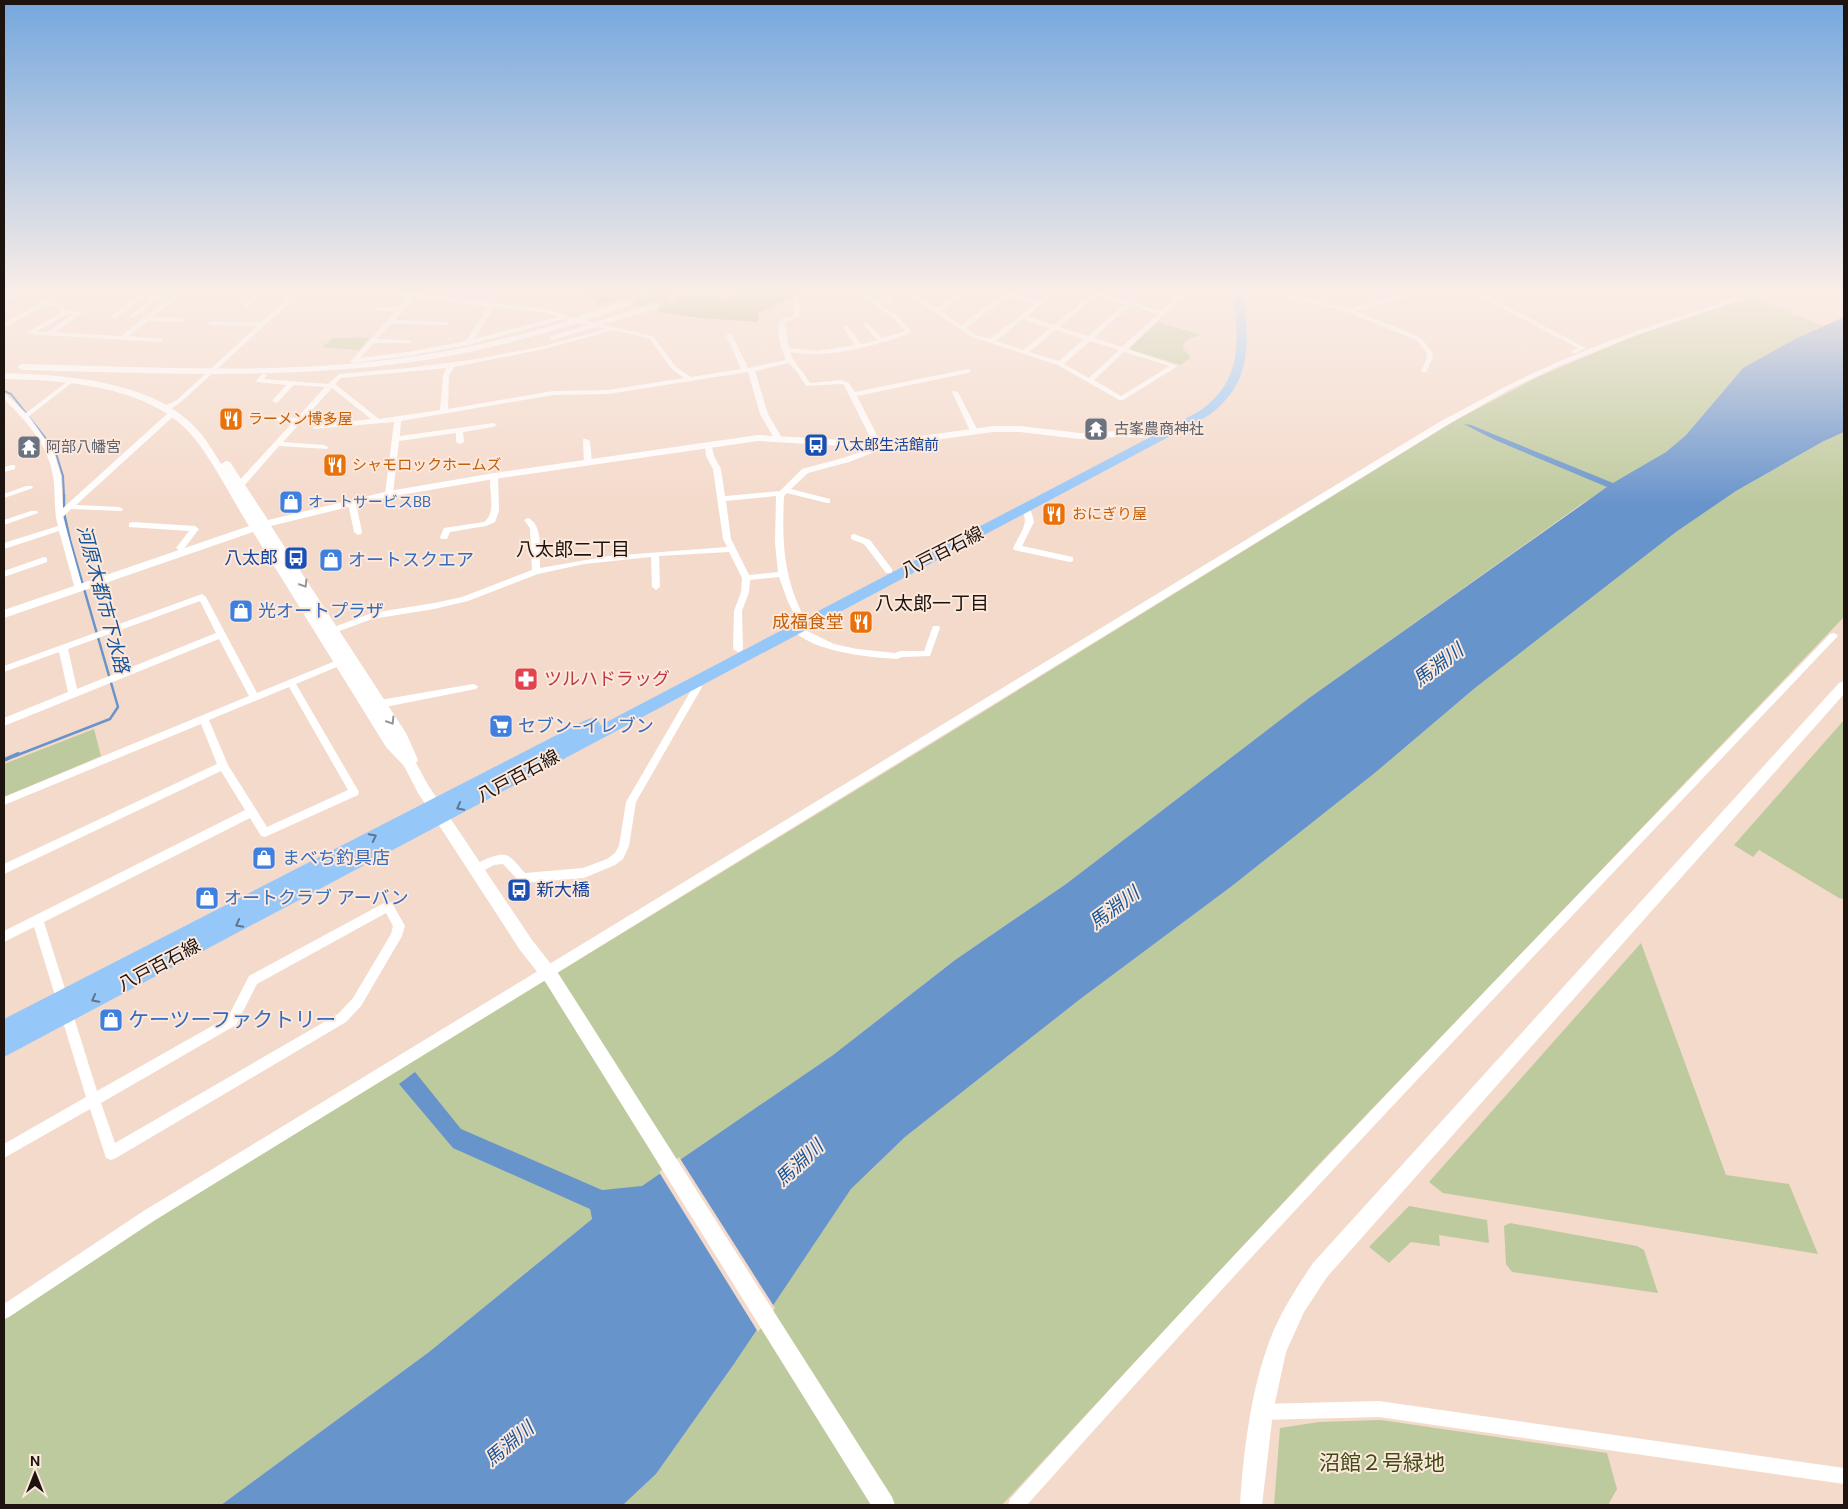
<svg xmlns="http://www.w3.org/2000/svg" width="1848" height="1509" viewBox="0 0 1848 1509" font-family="'DM Sans','Noto Sans JP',sans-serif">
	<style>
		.green { fill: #bdca9d }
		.forest { fill: #a5b770 }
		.water { fill: #6894cc }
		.pier { fill: #f4dacb }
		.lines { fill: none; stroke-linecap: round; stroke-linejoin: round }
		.stream-far2 { stroke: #6894cc; stroke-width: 2 }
		.stream-far1 { stroke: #6894cc; stroke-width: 2.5 }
		.stream { stroke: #6894cc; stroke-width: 4 }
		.tertiary-tunnel { stroke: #d4bcaf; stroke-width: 9; stroke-dasharray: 9 5; stroke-linecap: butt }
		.minor { fill: #fff; fill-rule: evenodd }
		.tertiary { fill: #fff; fill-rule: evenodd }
		.primary { fill: #96c7f9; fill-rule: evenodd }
		.oneway { stroke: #999593 }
		.oneway2 { stroke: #607690 }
		.labels { text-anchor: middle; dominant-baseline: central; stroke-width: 4; stroke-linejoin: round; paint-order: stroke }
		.far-food-label { font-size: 15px; fill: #c56008; stroke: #fde8dc; text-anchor: start }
		.far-worship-label { font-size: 15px; fill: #5b616d; stroke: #fde8dc; text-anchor: start }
		.far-transit-label { font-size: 15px; fill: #164399; stroke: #fde8dc; text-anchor: start }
		.far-shop-label { font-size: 15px; fill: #366cbe; stroke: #fde8dc; text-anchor: start }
		.street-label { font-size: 18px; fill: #1d140f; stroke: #fde8dc }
		.transit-label { font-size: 18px; fill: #164399; stroke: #fde8dc; text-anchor: end }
		.shop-label { font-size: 18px; fill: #366cbe; stroke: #fde8dc; text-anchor: start }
		.food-label { font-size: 18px; fill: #c56008; stroke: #fde8dc; text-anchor: end }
		.health-label { font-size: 18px; fill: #be3a42; stroke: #fde8dc; text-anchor: start }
		.neighbourhood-label { font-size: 19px; fill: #1d140f; stroke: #fde8dc }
		.water-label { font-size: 19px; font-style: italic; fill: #175498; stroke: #fde8dc }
		.near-shop-label { font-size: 21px; fill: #366cbe; stroke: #fde8dc; text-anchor: start }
		.near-park-label { font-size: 21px; fill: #3f4a16; stroke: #fde8dc }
	</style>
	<rect width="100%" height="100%" fill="#f4dacb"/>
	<!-- green -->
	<g class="green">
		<path d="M1752,297l71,29 -28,13 -52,29 -57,67 -20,17 -86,53 -271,193 -243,186 -111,76 -122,95 -191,132 -40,3 -12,19 2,10 -163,133 -208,153h-217v-185l165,-109 733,-449 554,-342 82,-43 94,-40z"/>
		<path d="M1158,322l44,13c-9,2 -19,3 -19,14l8,8 -10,8 -50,-15 -1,-3z"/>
		<path d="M352,337l17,1 -10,12 -36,-3 10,-9h17z"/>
		<path d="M1844,432v185l-526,548 -316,340h-379l33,-31 78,-110 117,-175 54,-52 174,-137 153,-114 144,-114 99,-84 201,-156 60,-41 86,-49z"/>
		<path d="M1844,720v179l-5,-1 -80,-48 -6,7 -19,-12z"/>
		<path d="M94,729l7,27 -97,41v-33z"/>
		<path d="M1641,943l85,232 63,9 29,70 -375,-61 -14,-11z"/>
		<path d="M1409,1206l78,14 2,23 -50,-8 1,11 -29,-4 -22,21 -20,-16z"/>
		<path d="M1510,1223l127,23 7,4 14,43 -146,-21 -6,-8 -2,-38z"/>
		<path d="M1381,1420l226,33 10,36 -9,16h-334l6,-77 39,-6z"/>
	</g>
	<!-- forest -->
	<path class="forest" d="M578,293h86l65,6 13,-6h61l-45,20v9l-57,-4 -44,-6 4,-4 -9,-6 -9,4 -20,-7 -27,6 3,-5z"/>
	<!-- water -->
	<path class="water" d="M1844,317v115l-22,10 -86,49 -60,41 -201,156 -99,84 -144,114 -153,114 -174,137 -54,52 -117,175 -78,110 -33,31h-402l208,-153 163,-133 -2,-10 -137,-61 -54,-64 16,-12 46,57 141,61 40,-4 191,-131 122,-95 111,-76 243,-186 298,-211 -112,-47 -31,-16 7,1 142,58 53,-31 20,-17 57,-67 52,-29z"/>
	<!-- pier -->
	<path class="pier" d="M679,1157l96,151 -17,24 -99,-160z"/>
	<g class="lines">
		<!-- stream-far2 -->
		<path class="stream-far2" d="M4,391l7,3 44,56 8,26 1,20"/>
		<!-- stream-far1 -->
		<path class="stream-far1" d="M15,756l95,-37 8,-12 -48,-167 -6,-27v-18"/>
		<!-- stream -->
		<path class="stream" d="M4,760l14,-6"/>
		<!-- tertiary-tunnel -->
		<g class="tertiary-tunnel">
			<path d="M628,303l25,-10"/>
			<path d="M655,306l33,-13"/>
		</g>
		<!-- minor -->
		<g class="minor">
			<path d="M11,293h7l-14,10v-5z"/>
			<path d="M60,293h7l-16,9 11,3 2,4 18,4 -27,19 66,4 55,-43h7l-30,24 29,1 3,2 -3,2 -34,-1 -19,15 33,3v2l-2,1 -132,-8v-2l34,-20 -4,-5 -12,-2 -42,22v-4zM69,313l4,1 -26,18 -10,-1z"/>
			<path d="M72,293h10l-3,2z"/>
			<path d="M141,293h7l-32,25h-4v-2z"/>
			<path d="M159,293h6l-31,25h-4v-2z"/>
			<path d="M256,293h6l-15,14h-4v-2z"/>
			<path d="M294,293h6l-119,109 -13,9h-6v-4l15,-7 80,-74 -46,-1 -2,-1v-2h53z"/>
			<path d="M391,293h26l70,9 9,-9h6l-8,10 55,6 20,8 84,19 23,31 15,10 50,-8 -15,-34 3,-2 3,2 16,33 38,-8c-3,-7 -11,-31 -7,-38 2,-4 10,-5 15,-7l-1,-17 3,-2 3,2 1,18 -14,6 -1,2 4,24 28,3 38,-6 -12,-17 3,-2 2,1 13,17 16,-4 -14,-16 3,-2 16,16 23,-7 -12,-13 -23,-16 -9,-9h6l10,9 10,-3 -6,-6h6l7,7 -13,5 16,11 14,15v2c-39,13 -79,26 -121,19 3,11 14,20 20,31l31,-3 8,3 6,9 113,-23 3,2 -3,2 -111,23 25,49 -1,2 -6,-1 -3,7 -23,9 -41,11 -17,16 39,10v4h-3l-40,-10 -3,3c-2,45 -1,80 20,121l-4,3 -3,-1 -9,-17 -9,-25 -29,3 -1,12 -7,19 1,38 -2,2 -3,1 -5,-3 1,-38 7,-19 1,-14 -13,-26 -70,4 1,31 -4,3 -4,-3 -1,-30 -67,7 -46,10 -70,27 -34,8 -62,10 -46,17 -4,-3 1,-2 49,-18 62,-10 28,-6 70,-27 -2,-42 -6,-8 4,-2c16,7 11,35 12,50l69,-12 118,-9 -4,-8 -10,-70 -7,-13 -1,-13h6l3,13 7,13 4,27 55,-5 22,-22 41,-11 23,-8 3,-7h4l-29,-58 -3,-1 -35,2 -9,-14 -8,-9 -34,8 13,43 14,24 -1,2h-6l-15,-26 -12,-42 -140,22 -55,1 -152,26 -1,15 93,-13 4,2 -4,2 -30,5 1,10 -4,2 -4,-2v-9l-57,8 -6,53 -4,2 -4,-2 9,-72 -80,7 -1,-2 4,-2 54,-6 -39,-31 -49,54 41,3 4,2 -1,2 -48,-3 -36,41h-6v-4l56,-61 -42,-3h-3v-4l49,3 28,-31 -31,-2 -16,17 -2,1 -4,-2 14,-16 -29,-3 -1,-1 6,-7 5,1 -3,4 64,5 11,-10 69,-6 69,-9 67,-13 61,-17 -41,-10 -96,26 -60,11 -57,7v-2l45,-50 -20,-1 -2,-1v-2h26l9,-10zM415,297l73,10 -22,34 -58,11 -48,6 14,-15h37v-2l-2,-1 -32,-1 14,-15 58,1v-2l-2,-1 -52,-2zM494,307l54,6 10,4 -84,22zM613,330l36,8 23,31 12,9 -76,12 -55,1 -105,18 1,-33 5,-9 90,-18zM446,368l-3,8 -3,34 -61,9 -44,-35 6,-6zM776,496l-1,47 3,29 -29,3 -18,-36 -5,-38z"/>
			<path d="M906,293h7l24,15 22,-15h7l-25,18 20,14 42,-31 -1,-1h9l27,8 11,-8h6l-28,23 27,9 39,-32h9l59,18 20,-18h6l-59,56 50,17 -55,34h-4l-61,-35 -86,-28zM1097,295l28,9 -37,32 -29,-9zM1008,296l27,8 -45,35 -14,-4 -10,-7zM1130,305l28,9 -36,33 -28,-9zM1023,319l27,9 -27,22 -27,-9zM1056,330l28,9 -25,22 -30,-9zM1090,341l29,9 -30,28 -25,-14zM1124,352l46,14 -49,30 -27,-16z"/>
			<path d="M1270,293h10l70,16 57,-16h9l-1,1 -59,17 65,27 11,14 1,6 -7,14h-4l-1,-1 6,-13 -1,-6 -9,-12 -72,-29z"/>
			<path d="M1458,293h12l-3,2z"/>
			<path d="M1474,293h7l105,55 -10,5h-4v-2l6,-3z"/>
			<path d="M1739,297l5,1 -107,37 -78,31 -47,22 -65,37 -1295,797 -143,95 -5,2v-15l138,-92 1299,-791c29,-15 58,-32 88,-46 67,-32 139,-55 210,-78z"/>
			<path d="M72,378l3,2 -1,1 -45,35 25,36 7,24 2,32 106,-96 7,2 -100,91 43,2 4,2 -1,2 -51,-2 -8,8 20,72 -4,3 -4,-3 -16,-58 -55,18v-6l54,-17c-5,-17 -2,-34 -5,-50 -5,-32 -28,-56 -49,-77v-6l2,1 20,19z"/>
			<path d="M953,391l5,1 20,39 -1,2 -7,-2 -18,-39z"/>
			<path d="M583,439h3l4,2 2,22 -4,2 -4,-2z"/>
			<path d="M12,465h3v4l-11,3v-5z"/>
			<path d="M491,474h3l4,2 1,35 -4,11 -9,4 -36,6 -3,7h-6l-1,-2 4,-9 40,-6c14,-10 3,-34 7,-48z"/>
			<path d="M26,486h6l1,2 -29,10v-4z"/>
			<path d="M349,501h3l4,2 6,29 -1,2 -3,1 -4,-3 -6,-29z"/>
			<path d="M1021,507c10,-2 11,7 13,15l-12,24 51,11v4l-3,1 -56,-12 -1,-2c6,-13 19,-27 7,-39z"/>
			<path d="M31,511h6l1,2 -34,12v-5z"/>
			<path d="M132,522l63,4 4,3 -16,21 -3,1 -4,-3 13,-17 -60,-4v-4z"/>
			<path d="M854,534l16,6 22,29v4h-6l-22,-29 -13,-5v-4z"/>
			<path d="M44,557l3,1v4l-43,15v-6z"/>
			<path d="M202,594l4,3 51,96 88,-36h6l2,2 -2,2 -55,23 63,108 -1,3 -93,42 -4,-1 -11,-18 -206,104 53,169 131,-74 21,-41 135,-73 4,-2 4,2 13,23 -3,10 -41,70 -15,16 -230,136 -5,2 -5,-2 -16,-49 -86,49v-14l82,-47 -52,-170 -30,15v-11l241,-121 -24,-39 -217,103v-10l213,-100 -16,-40 -197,81v-8l245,-101 -30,-57 -215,87v-8l64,-26 -9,-40 -55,20v-6zM200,601l16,32 -139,56 -9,-40zM289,687l59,103 -81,37 -39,-62 -19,-45zM386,913l7,13 -2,8 -38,64 -15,16 -223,129 -14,-40 135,-78 21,-41z"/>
			<path d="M795,625l39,19 23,5 38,4 5,-2h24l9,-25h6l1,2 -10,28 -28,1 -5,2c-30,-2 -86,-7 -106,-31l1,-2z"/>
			<path d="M1833,633l3,1 2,2 -2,2c-272,287 -547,572 -809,867h-19l2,-6c266,-295 544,-579 820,-865z"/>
			<path d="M694,679l3,1 5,7 -66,115 -7,44 -6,13 -8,6 -31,13 -61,5 -4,-2 -16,-17 -9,1 -17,9 -4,-2 -1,-3c4,-7 28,-18 36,-13 6,3 12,12 17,17l58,-5 24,-9 8,-6 4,-7 7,-44 63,-108 3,-7 -3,-5z"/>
			<path d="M473,684l3,1 2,2 -2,2 -96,19 -5,-4 5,-4z"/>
			<path d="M1379,1401l465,67v16l-465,-67 -117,3 -5,-3 -3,-5 3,-5 5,-3z"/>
		</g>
		<!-- tertiary -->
		<g class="tertiary">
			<path d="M628,300l3,1v4c-71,25 -144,47 -219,57 -130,18 -260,11 -390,8l-5,-3 5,-3c141,3 284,13 424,-13 39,-7 79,-17 117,-29 22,-7 43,-16 65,-22z"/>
			<path d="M655,303l4,3 -1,2 -102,31 -3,1 -4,-3z"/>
			<path d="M4,373c63,2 156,8 198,62 7,9 13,19 19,29l5,-3 4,1 38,58 121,-29 105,-18 264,-38 120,7 115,-16h27l60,7 38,-2 52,2 1,2 -5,3 -48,-1 -38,2 -60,-7h-27l-115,16 -120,-7 -264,38 -105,18 -118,29 135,207 12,27 -2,3 12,22 104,155 26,33 334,524 3,8h-24l-325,-522 -26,-33 -102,-157 -14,-27 -18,-19 -133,-215 -249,86v-8l245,-84c-17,-27 -35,-63 -54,-87 -41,-53 -131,-59 -191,-60z"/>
			<path d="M1844,681v13l-517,583 -23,35 -18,40 -13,60 -11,93h-22c3,-48 10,-108 26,-154 10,-32 29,-61 47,-88l526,-580z"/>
		</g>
		<!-- primary -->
		<path class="primary" d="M1233,293h10c7,50 9,93 -37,124l-1202,640v-38l582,-299 6,-2 6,2 2,4 -1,2 599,-314c45,-30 41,-71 35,-119z"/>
	</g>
	<!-- one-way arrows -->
	<defs><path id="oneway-chevron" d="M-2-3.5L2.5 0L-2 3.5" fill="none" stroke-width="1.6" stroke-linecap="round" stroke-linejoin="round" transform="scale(1.25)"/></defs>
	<g class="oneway">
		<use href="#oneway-chevron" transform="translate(304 584) rotate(58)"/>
		<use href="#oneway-chevron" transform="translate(391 721) rotate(58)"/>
	</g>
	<g class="oneway2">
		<use href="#oneway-chevron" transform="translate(460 807) rotate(152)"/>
		<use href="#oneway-chevron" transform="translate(373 837) rotate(-27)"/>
		<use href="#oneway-chevron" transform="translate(239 924) rotate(152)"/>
		<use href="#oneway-chevron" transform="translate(95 999) rotate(152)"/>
	</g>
	<!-- sky -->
	<linearGradient id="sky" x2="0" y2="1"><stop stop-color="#75a7dd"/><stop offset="0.58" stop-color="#faeee8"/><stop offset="1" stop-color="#faeee8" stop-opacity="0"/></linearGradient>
	<rect width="1848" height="504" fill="url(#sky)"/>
	<!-- icons -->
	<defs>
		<g id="restaurant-square" transform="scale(1.25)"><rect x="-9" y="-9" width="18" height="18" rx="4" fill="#e8710a" stroke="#fde8dc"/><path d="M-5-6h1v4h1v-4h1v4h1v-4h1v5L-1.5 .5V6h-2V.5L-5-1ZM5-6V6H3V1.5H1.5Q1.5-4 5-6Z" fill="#fff"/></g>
		<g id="temple-square" transform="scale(1.25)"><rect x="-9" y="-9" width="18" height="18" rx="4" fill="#6b7280" stroke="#fde8dc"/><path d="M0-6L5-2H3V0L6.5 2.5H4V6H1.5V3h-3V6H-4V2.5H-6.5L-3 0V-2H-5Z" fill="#fff"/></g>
		<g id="bus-square" transform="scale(1.25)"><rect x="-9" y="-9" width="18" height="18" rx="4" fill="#1a4fb4" stroke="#fde8dc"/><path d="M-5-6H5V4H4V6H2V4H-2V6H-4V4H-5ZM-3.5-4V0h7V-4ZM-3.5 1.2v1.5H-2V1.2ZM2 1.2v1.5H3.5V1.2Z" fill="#fff"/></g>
		<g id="shop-square" transform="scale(1.25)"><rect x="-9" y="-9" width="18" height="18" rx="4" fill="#3f7fe0" stroke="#fde8dc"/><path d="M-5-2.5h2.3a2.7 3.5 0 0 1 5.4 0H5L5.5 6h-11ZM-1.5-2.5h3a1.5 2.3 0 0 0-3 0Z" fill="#fff"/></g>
		<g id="pharmacy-square" transform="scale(1.25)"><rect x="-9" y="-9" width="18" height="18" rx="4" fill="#e0444e" stroke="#fde8dc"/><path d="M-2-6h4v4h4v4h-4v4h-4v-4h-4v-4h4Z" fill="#fff"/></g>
		<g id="supermarket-square" transform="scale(1.25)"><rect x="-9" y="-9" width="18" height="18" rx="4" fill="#3f7fe0" stroke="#fde8dc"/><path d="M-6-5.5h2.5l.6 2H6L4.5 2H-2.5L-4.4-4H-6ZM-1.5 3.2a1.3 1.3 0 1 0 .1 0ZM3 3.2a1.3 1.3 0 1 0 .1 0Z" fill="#fff"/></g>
	</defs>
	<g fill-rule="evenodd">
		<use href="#restaurant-square" x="231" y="419"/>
		<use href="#temple-square" x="1096" y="429"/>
		<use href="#bus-square" x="816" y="445"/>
		<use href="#temple-square" x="29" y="447"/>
		<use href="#restaurant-square" x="335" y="465"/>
		<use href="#shop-square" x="291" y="502"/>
		<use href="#restaurant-square" x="1054" y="514"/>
		<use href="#bus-square" x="296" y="558"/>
		<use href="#shop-square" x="331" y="560"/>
		<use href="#shop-square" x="241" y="611"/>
		<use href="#restaurant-square" x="861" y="622"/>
		<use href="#pharmacy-square" x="526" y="679"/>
		<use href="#supermarket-square" x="501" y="726"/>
		<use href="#shop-square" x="264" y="858"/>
		<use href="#bus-square" x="519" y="890"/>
		<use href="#shop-square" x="207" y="898"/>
		<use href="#shop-square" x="111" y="1020"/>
	</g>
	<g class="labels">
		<!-- far-food labels -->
		<g class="far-food-label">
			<text x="248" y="419">ラーメン博多屋</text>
			<text x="352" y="465">シャモロックホームズ</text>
			<text x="1072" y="514">おにぎり屋</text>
		</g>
		<!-- far-worship labels -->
		<g class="far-worship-label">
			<text x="1114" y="429">古峯農商神社</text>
			<text x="46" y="447">阿部八幡宮</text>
		</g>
		<!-- far-transit labels -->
		<g class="far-transit-label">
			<text x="834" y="445">八太郎生活館前</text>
		</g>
		<!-- far-shop labels -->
		<g class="far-shop-label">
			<text x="308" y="502">オートサービスBB</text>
		</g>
		<!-- street labels -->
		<g class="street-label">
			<text transform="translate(942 552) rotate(-27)">八戸百石線</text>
			<text transform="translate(518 776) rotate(-28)">八戸百石線</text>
			<text transform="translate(159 965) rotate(-28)">八戸百石線</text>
		</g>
		<!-- transit labels -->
		<g class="transit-label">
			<text x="278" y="558">八太郎</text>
			<text x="536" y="890" text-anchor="start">新大橋</text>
		</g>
		<!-- shop labels -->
		<g class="shop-label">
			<text x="348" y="560">オートスクエア</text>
			<text x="258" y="611">光オートプラザ</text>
			<text x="518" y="726">セブン-イレブン</text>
			<text x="282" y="858">まべち釣具店</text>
			<text x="224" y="898">オートクラブ アーバン</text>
		</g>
		<!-- food labels -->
		<g class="food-label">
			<text x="844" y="622">成福食堂</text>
		</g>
		<!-- health labels -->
		<g class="health-label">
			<text x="544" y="679">ツルハドラッグ</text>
		</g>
		<!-- neighbourhood labels -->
		<g class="neighbourhood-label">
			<text x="573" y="549">八太郎二丁目</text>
			<text x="932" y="603">八太郎一丁目</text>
		</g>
		<!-- water labels -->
		<g class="water-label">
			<text transform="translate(103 599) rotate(75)">河原木都市下水路</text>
			<text transform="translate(1438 665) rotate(-37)">馬淵川</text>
			<text transform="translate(1114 908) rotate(-37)">馬淵川</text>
			<text transform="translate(799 1163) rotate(-43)">馬淵川</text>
			<text transform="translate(509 1444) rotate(-40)">馬淵川</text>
		</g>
		<!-- near-shop labels -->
		<g class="near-shop-label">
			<text x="128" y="1020">ケーツーファクトリー</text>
		</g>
		<!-- near-park labels -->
		<g class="near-park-label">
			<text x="1382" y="1463">沼館２号緑地</text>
		</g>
	</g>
	<!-- border -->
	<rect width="1848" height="1509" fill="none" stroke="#1d140f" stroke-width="10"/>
	<!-- north arrow -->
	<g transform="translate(35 1474)" stroke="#fde8dc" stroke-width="4" paint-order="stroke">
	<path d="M0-4L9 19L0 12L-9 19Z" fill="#1d140f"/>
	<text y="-8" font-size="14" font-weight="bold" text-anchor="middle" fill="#1d140f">N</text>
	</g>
</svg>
